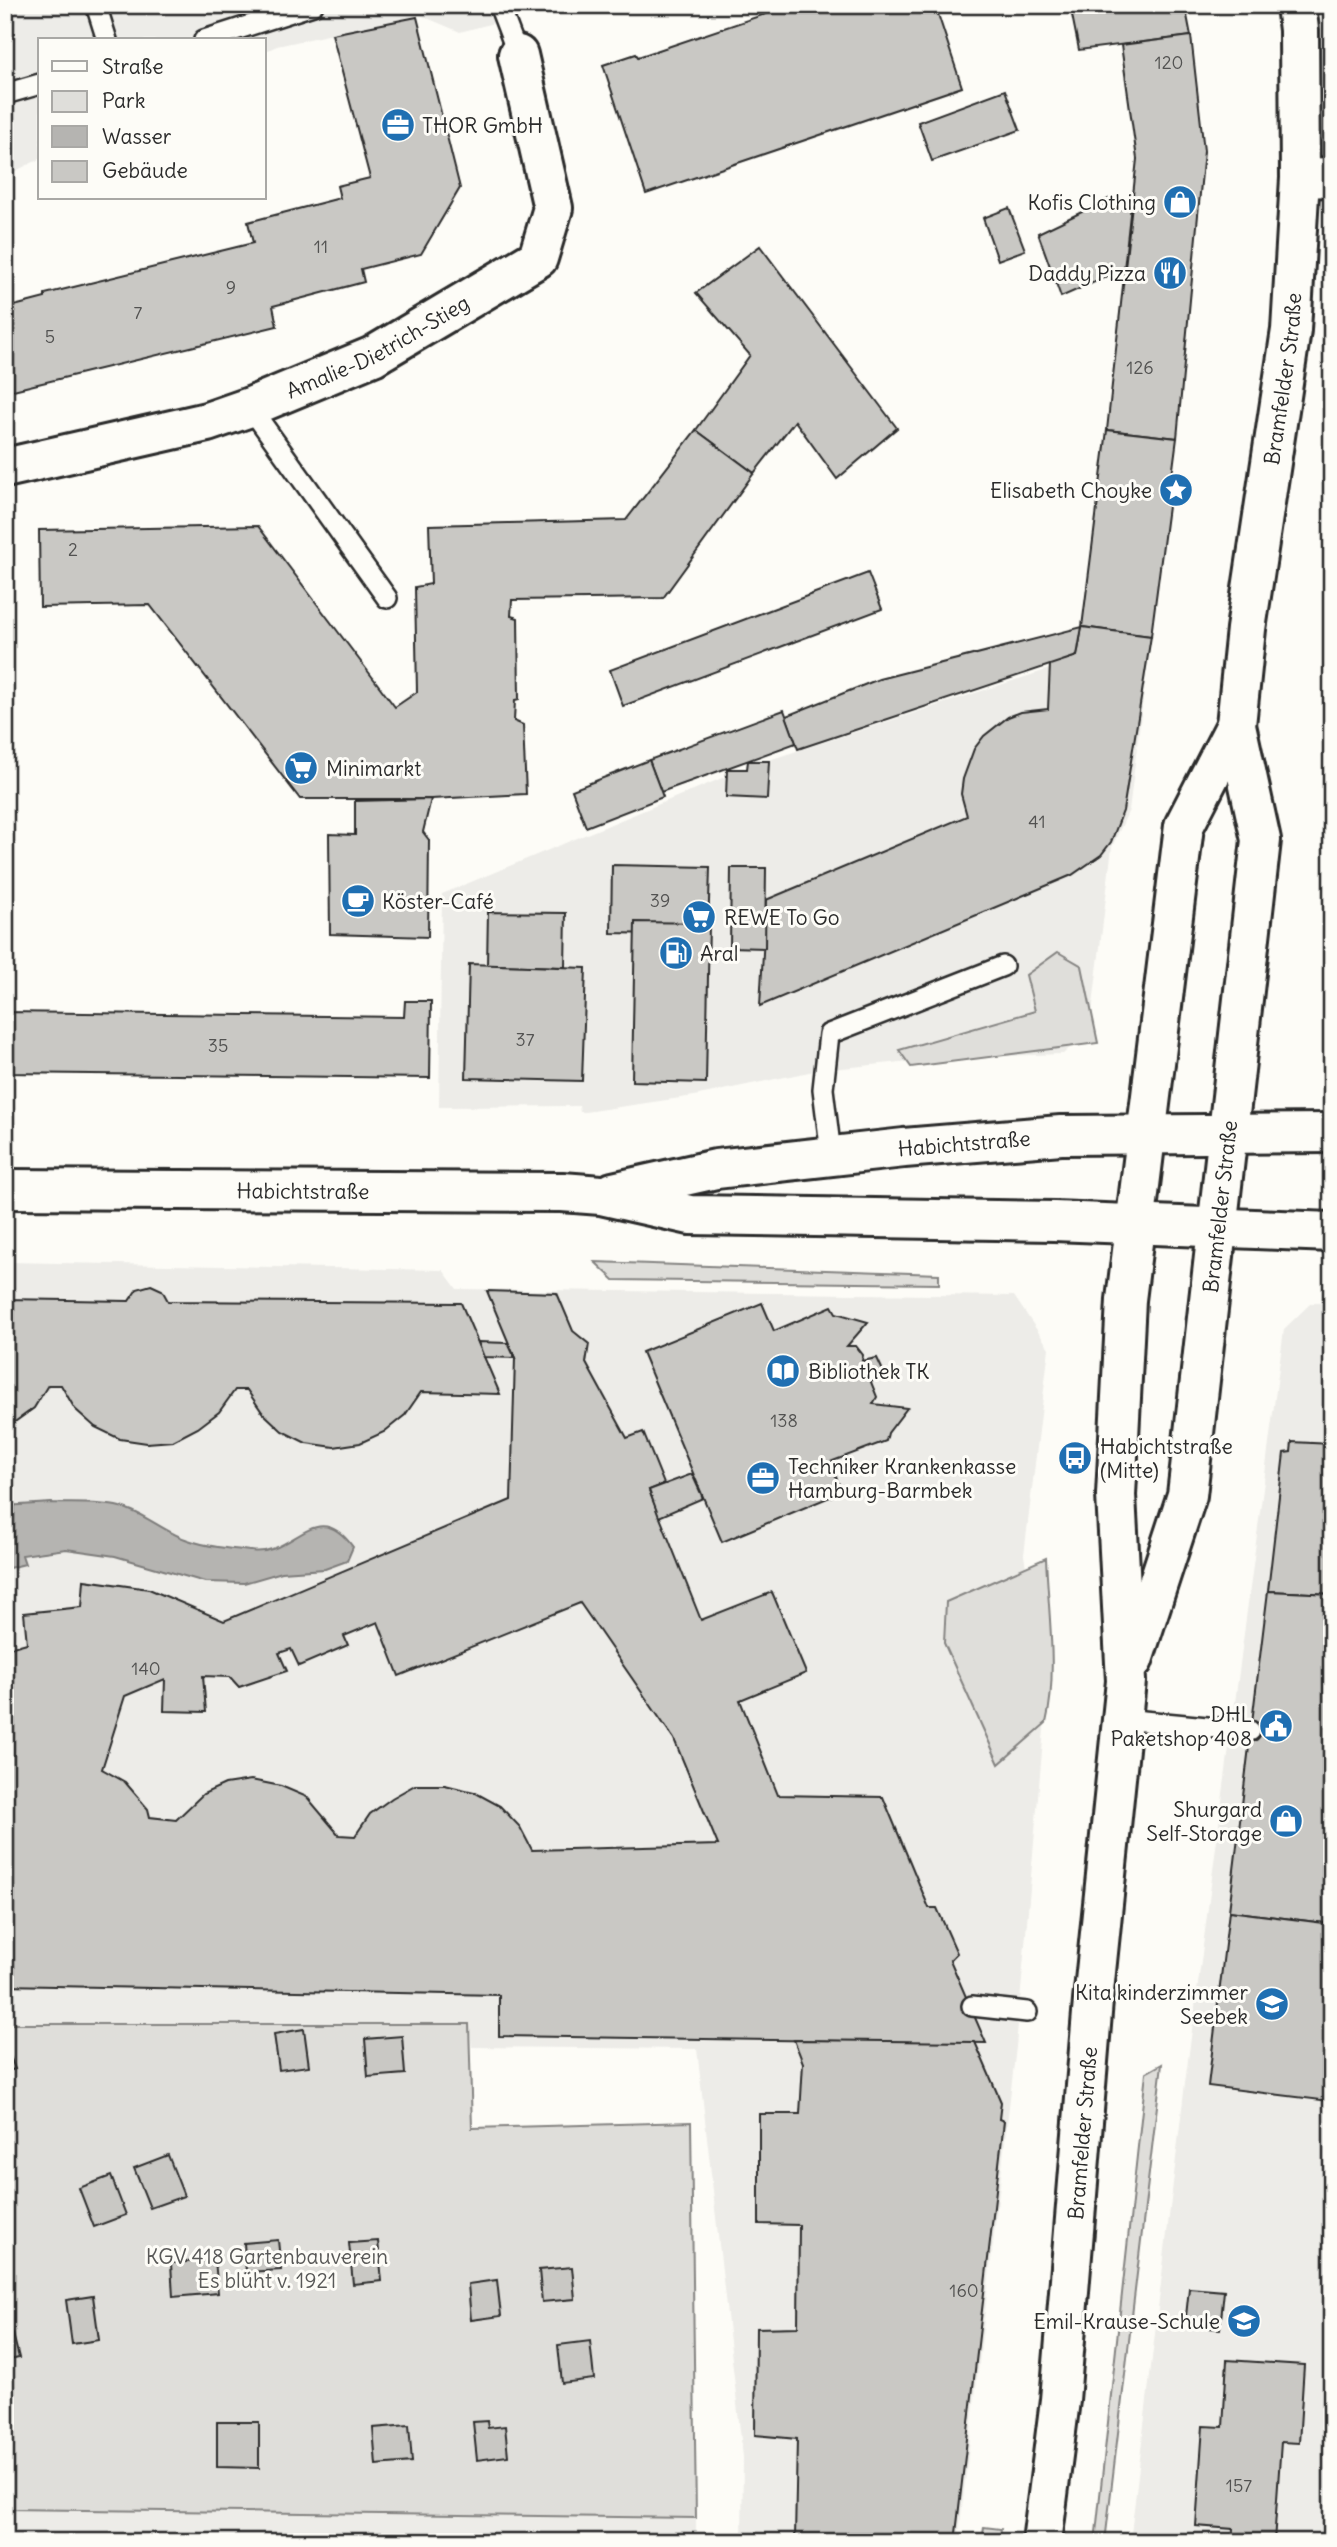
<svg xmlns="http://www.w3.org/2000/svg" width="1337" height="2547" viewBox="0 0 1337 2547" font-family="Delius,sans-serif">
	<style>
		.built { fill: #edece8 }
		.green { fill: #dfdeda; stroke: #858482; stroke-width: 2 }
		.water { fill: #b5b4b1; stroke: #7e7d7b; stroke-width: 2 }
		.building { fill: #c9c8c4; stroke: #2b2b2b; stroke-width: 2; fill-rule: evenodd }
		.lines { fill: none; stroke-linecap: round; stroke-linejoin: round }
		.lane-casing { stroke: #2b2b2b; stroke-width: 24 }
		.street-casing { stroke: #2b2b2b; stroke-width: 44 }
		.primary-casing { stroke: #2b2b2b; stroke-width: 44 }
		.lane { stroke: #fdfcf7; stroke-width: 19 }
		.street { stroke: #fdfcf7; stroke-width: 38 }
		.primary { stroke: #fdfcf7; stroke-width: 38 }
		.labels { text-anchor: middle; dominant-baseline: central; stroke-width: 6; stroke-linejoin: round; paint-order: stroke }
		.number-label { font-size: 18px; fill: #525251 }
		.poi-label { font-size: 21px; fill: #2b2b2b; stroke: #fdfcf7; text-anchor: start }
		.street-label { font-size: 21px; fill: #2b2b2b; stroke: #fdfcf7 }
		.park-label { font-size: 21px; fill: #585857; stroke: #fdfcf7 }
	</style>
	<rect width="100%" height="100%" fill="#fdfcf7"/>
	<filter id="ink" filterUnits="userSpaceOnUse"><feTurbulence type="fractalNoise" baseFrequency=".0143" numOctaves="2"/><feDisplacementMap in="SourceGraphic" scale="14" xChannelSelector="R" yChannelSelector="G"/><feConvolveMatrix kernelMatrix="1 2 1 2 8 2 1 2 1" color-interpolation-filters="sRGB"/></filter>
	<g filter="url(#ink)">
		<!-- built -->
		<g class="built">
			<path d="M5,5h498l2,15 -45,12 -40,-17 -143,31 -13,6v-12h-224v119l-35,17z"/>
			<path d="M1151,636l-22,174 -17,37 -22,183 -27,24 -124,4 -125,13 -120,25 -109,16h-5l-1,-6 -140,1 3,-213 285,-118v-7l20,-1 1,-7h18z"/>
			<path d="M5,1262l438,8 14,19 557,7 35,52 -25,207 23,140 -31,352 -58,495h-216l1,-85 -46,-408 -225,-2 -3,-23h-464z"/>
			<path d="M1311,1303h21v1239h-202l55,-459 99,-754z"/>
			<path d="M5,2509l691,9v24h-691z"/>
		</g>
		<!-- green -->
		<g class="green">
			<path d="M1058,952l24,14 16,77 -187,24 -12,-17 136,-39 -9,-36z"/>
			<path d="M1332,968v96l-7,-3 3,-89z"/>
			<path d="M595,1262l344,12v10l-325,-4z"/>
			<path d="M1046,1558c2,51 12,116 0,165l-47,41 -55,-121 2,-41z"/>
			<path d="M5,2024h464l3,104 219,-6 5,396 -691,-9z"/>
			<path d="M1162,2064l-57,478h-10l51,-469z"/>
			<path d="M984,2527l17,2 -2,13h-17z"/>
		</g>
		<!-- water -->
		<path class="water" d="M51,1503c22,1 47,-1 69,4 21,4 46,26 68,33 20,7 43,9 63,11 43,7 64,-56 102,-4l-6,14 -22,8 -43,3 -38,11 -39,-1 -90,-26 -49,-7 -44,6 3,9 -20,5v-63z"/>
		<!-- building -->
		<g class="building">
			<path d="M792,5h143l27,82 -316,107 -43,-129 33,-11 2,3z"/>
			<path d="M1070,5h115l6,31 -112,14z"/>
			<path d="M417,17l43,171 -39,66 -60,15 3,13 -91,24 4,20 -272,66v-89l7,-1 2,4 31,-8v-4l208,-51 -5,-21 92,-24 -3,-12 33,-8 -38,-144z"/>
			<path d="M1191,36l13,115 -27,287 -70,-8 30,-271 -16,-114z"/>
			<path d="M1005,90l15,40 -88,31 -14,-39z"/>
			<path d="M1111,198l4,13 16,-6 -7,64 -63,28 -23,-64z"/>
			<path d="M1009,208l16,42 -27,10 -15,-42z"/>
			<path d="M760,246l137,182 -60,51 -42,-58 -41,52 -58,-43 54,-75 -54,-62z"/>
			<path d="M696,430l58,43 -91,125 -151,2 -1,16 7,2 1,81 -4,1 -1,21 9,4 3,69 -95,5h-131l-150,-194 -110,2 -1,-77 219,-4 137,181 22,-15 -2,-105 16,-3 -2,-59 197,-5z"/>
			<path d="M1107,430l70,8 -26,198 -69,-9z"/>
			<path d="M868,573l14,36 -259,97 -13,-36z"/>
			<path d="M1082,627l69,9 -28,175 -12,31 -10,13 -29,20 -312,131 6,-106 201,-84 -6,-22 2,-15 11,-30 10,-13 24,-19 13,-5 27,-3 2,-45 27,-8z"/>
			<path d="M1082,627l-5,29 -279,93 -12,-33 93,-37z"/>
			<path d="M784,710l12,33 -135,49 -12,-32z"/>
			<path d="M649,760l14,37 -77,30 -14,-37z"/>
			<path d="M748,761h21l-2,38 -41,-2 1,-28h20z"/>
			<path d="M431,799l-8,33 6,8 -1,97 -98,-3 -1,-100 26,1v-34z"/>
			<path d="M612,865l98,2 -2,68 -97,-2z"/>
			<path d="M731,868h35l-1,80 -35,-1z"/>
			<path d="M488,912l78,1 -1,54 -78,-2z"/>
			<path d="M635,922l74,1 -3,160 -74,-2z"/>
			<path d="M469,964l117,4 -4,113 -116,-3z"/>
			<path d="M405,1001h26l-1,77 -425,-5v-61l399,5z"/>
			<path d="M151,1285l11,5 6,11 293,2 39,91 -79,-2 -16,23 -21,17 -24,11 -26,4 -28,-4 -24,-12 -20,-19 -15,-22h-12l-16,22 -21,16 -25,13 -26,2 -27,-4 -25,-12 -20,-18 -14,-24h-13l-14,23 -29,21v-130l124,2 8,-12z"/>
			<path d="M487,1291l70,2 16,38 16,13 -3,19 41,75 16,-6 21,52 -15,6 52,130 71,-28 34,81 -66,27 38,95 105,2 46,111h8l20,45 -7,7 36,83 -487,-7v-41l-494,-10v-336l22,-6 -3,-30 58,-6 2,-27 65,9 75,32 287,-121 4,-142zM580,1603l94,136 44,106 -186,5 -12,-23 -20,-21 -26,-14 -29,-7h-30l-23,13 -22,16 -15,22 -16,-1 -32,-38 -26,-11 -30,-6 -26,4 -22,10 -27,26 -26,-3 -2,-8 -23,-27 -23,-13 23,-73 40,-17 -1,32 42,1 -3,-36 27,1 9,10 48,-16 -8,-18 12,-4 8,17 49,-21 -4,-9 34,-14 21,54z"/>
			<path d="M762,1303l12,28 58,-25 4,7 32,9 -21,24h9l7,9 -1,6 15,-3 7,15 -13,9 6,15 -4,7 34,4 -19,25 -2,8 -56,21 12,30 -120,50 -80,-190z"/>
			<path d="M478,1342l30,1 7,15 -31,-1z"/>
			<path d="M1292,1442l40,2v150l-64,-3 16,-138 7,-1z"/>
			<path d="M692,1474l11,24 -44,19 -10,-27z"/>
			<path d="M1268,1591l64,3v330l-103,-13z"/>
			<path d="M1229,1911l103,13v148l-3,29 -121,-15z"/>
			<path d="M304,2029l5,37 -30,4 -5,-36z"/>
			<path d="M402,2036l3,38 -37,3 -3,-38z"/>
			<path d="M794,2040l181,2 26,60 -2,17 5,2 -49,421h-201l41,-4 2,-99 -42,-4 1,-107 42,-1 1,-102 -40,-1v-110h41l3,-51z"/>
			<path d="M5,2043l10,26 -10,3z"/>
			<path d="M168,2155l16,41 -34,12 -16,-40z"/>
			<path d="M111,2176l15,39 -32,12 -15,-39z"/>
			<path d="M278,2240l3,30 -35,2 -2,-29z"/>
			<path d="M378,2241l4,40 -29,3 -4,-41z"/>
			<path d="M215,2260l3,33 -45,4 -2,-34z"/>
			<path d="M572,2267l3,32 -33,3 -3,-32z"/>
			<path d="M497,2280l4,36 -30,4 -3,-36z"/>
			<path d="M1189,2288l35,3 -4,38 -35,-3z"/>
			<path d="M93,2296l6,44 -27,4 -6,-44z"/>
			<path d="M10,2322l9,36 -14,3v-38z"/>
			<path d="M590,2341l4,38 -32,4 -4,-38z"/>
			<path d="M1227,2360l77,5 -5,78 -18,-1 -7,100h-42l1,-13 -37,-3 7,-100 20,1z"/>
			<path d="M487,2421l1,7 17,-2 3,30 -31,4 -4,-38z"/>
			<path d="M217,2422h42v46l-42,-1z"/>
			<path d="M409,2425l3,37 -36,3 -3,-37z"/>
			<path d="M5,2538l293,4h-293z"/>
		</g>
		<g class="lines">
			<!-- lane casing -->
			<g class="lane-casing">
				<g id="lane">
					<path d="M96,5l11,35"/>
					<path d="M499,5l19,50"/>
					<path d="M204,40l109,-35"/>
					<path d="M5,94l35,-10"/>
					<path d="M250,407l137,191"/>
					<path d="M831,1154l-8,-65 6,-55 174,-68"/>
					<path d="M1122,1719l128,12"/>
					<path d="M972,2006l55,6"/>
				</g>
			</g>
			<!-- street casing -->
			<g class="street-casing">
				<g id="street">
					<path d="M1300,178l32,-1"/>
					<path id="s1" d="M5,468l202,-46 43,-15 123,-51 165,-98 15,-50 -35,-153"/>
				</g>
			</g>
			<!-- primary casing -->
			<g class="primary-casing">
				<g id="primary">
					<path id="s2" d="M5,1189l557,3 39,3 89,20 364,6 278,11"/>
					<path id="s3" d="M613,1192l103,-23 188,-21 157,-13 271,-2"/>
					<path id="s4" d="M1133,1660l54,-165 74,-655 -25,-115 10,-96 45,-299 9,-152 -1,-148 -3,-25"/>
					<path id="s5" d="M1042,2542l18,-142 33,-399 33,-320 -10,-186 10,-195 58,-474 52,-101"/>
				</g>
			</g>
			<!-- lane -->
			<use href="#lane" class="lane"/>
			<!-- street -->
			<use href="#street" class="street"/>
			<!-- primary -->
			<use href="#primary" class="primary"/>
		</g>
	</g>
	<!-- icons -->
	<defs>
		<g id="office-disc" transform="scale(1.75)"><circle r="9.5" fill="#1f6fb2" stroke="#fdfcf7"/><path d="M-6-3h4V-5.5h4V-3h4V5H-6ZM-1-4.5V-3h2v-1.5ZM-6 0V1H6V0Z" fill="#fff"/></g>
		<g id="shop-disc" transform="scale(1.75)"><circle r="9.5" fill="#1f6fb2" stroke="#fdfcf7"/><path d="M-5-2.5h2.3a2.7 3.5 0 0 1 5.4 0H5L5.5 6h-11ZM-1.5-2.5h3a1.5 2.3 0 0 0-3 0Z" fill="#fff"/></g>
		<g id="restaurant-disc" transform="scale(1.75)"><circle r="9.5" fill="#1f6fb2" stroke="#fdfcf7"/><path d="M-5-6h1v4h1v-4h1v4h1v-4h1v5L-1.5 .5V6h-2V.5L-5-1ZM5-6V6H3V1.5H1.5Q1.5-4 5-6Z" fill="#fff"/></g>
		<g id="sight-disc" transform="scale(1.75)"><circle r="9.5" fill="#1f6fb2" stroke="#fdfcf7"/><path d="M0-6L1.8-2.2L6-1.7L2.9 1.2L3.7 5.4L0 3.3L-3.7 5.4L-2.9 1.2L-6-1.7L-1.8-2.2Z" fill="#fff"/></g>
		<g id="supermarket-disc" transform="scale(1.75)"><circle r="9.5" fill="#1f6fb2" stroke="#fdfcf7"/><path d="M-6-5.5h2.5l.6 2H6L4.5 2H-2.5L-4.4-4H-6ZM-1.5 3.2a1.3 1.3 0 1 0 .1 0ZM3 3.2a1.3 1.3 0 1 0 .1 0Z" fill="#fff"/></g>
		<g id="cafe-disc" transform="scale(1.75)"><circle r="9.5" fill="#1f6fb2" stroke="#fdfcf7"/><path d="M-5.5-4.5H6V0H3Q3 3.5 0 3.5H-2.5Q-5.5 3.5-5.5 0ZM3-3.2v2h1.7v-2ZM-6 4.5H4V6H-6Z" fill="#fff"/></g>
		<g id="fuel-disc" transform="scale(1.75)"><circle r="9.5" fill="#1f6fb2" stroke="#fdfcf7"/><path d="M-5.5-6h7V0h2V4h1.3V-2.5L3-4.5l.8-.8L6-3V5H2.5V1h-1V6h-7ZM-4.2-4.7v3.2H.2V-4.7Z" fill="#fff"/></g>
		<g id="library-disc" transform="scale(1.75)"><circle r="9.5" fill="#1f6fb2" stroke="#fdfcf7"/><path d="M-6-4Q-3-5.5-.7-3.5V5Q-3 3-6 4ZM6-4Q3-5.5 .7-3.5V5Q3 3 6 4Z" fill="#fff"/></g>
		<g id="bus-disc" transform="scale(1.75)"><circle r="9.5" fill="#1f6fb2" stroke="#fdfcf7"/><path d="M-5-6H5V4H4V6H2V4H-2V6H-4V4H-5ZM-3.5-4V0h7V-4ZM-3.5 1.2v1.5H-2V1.2ZM2 1.2v1.5H3.5V1.2Z" fill="#fff"/></g>
		<g id="civic-disc" transform="scale(1.75)"><circle r="9.5" fill="#1f6fb2" stroke="#fdfcf7"/><path d="M-.6-6.5H3V-4.5H.6V-3L4-1V1h2V6H-6V1h2V-1L-.6-3ZM-1.2 2.5V6h2.4V2.5Z" fill="#fff"/></g>
		<g id="school-disc" transform="scale(1.75)"><circle r="9.5" fill="#1f6fb2" stroke="#fdfcf7"/><path d="M0-5L7-2L0 1L-7-2ZM-4 1L0 2.5L4 1V4Q0 6-4 4Z" fill="#fff"/></g>
	</defs>
	<g fill-rule="evenodd">
		<use href="#office-disc" x="398" y="125"/>
		<use href="#shop-disc" x="1180" y="202"/>
		<use href="#restaurant-disc" x="1170" y="273"/>
		<use href="#sight-disc" x="1176" y="490"/>
		<use href="#supermarket-disc" x="301" y="768"/>
		<use href="#cafe-disc" x="358" y="901"/>
		<use href="#supermarket-disc" x="699" y="917"/>
		<use href="#fuel-disc" x="676" y="953"/>
		<use href="#library-disc" x="783" y="1371"/>
		<use href="#bus-disc" x="1075" y="1458"/>
		<use href="#office-disc" x="763" y="1478"/>
		<use href="#civic-disc" x="1276" y="1726"/>
		<use href="#shop-disc" x="1286" y="1821"/>
		<use href="#school-disc" x="1272" y="2004"/>
		<use href="#school-disc" x="1244" y="2321"/>
	</g>
	<g class="labels">
		<!-- number labels -->
		<g class="number-label">
			<text x="1169" y="62">120</text>
			<text x="321" y="246">11</text>
			<text x="231" y="287">9</text>
			<text x="138" y="312">7</text>
			<text x="50" y="336">5</text>
			<text x="1140" y="367">126</text>
			<text x="73" y="549">2</text>
			<text x="1037" y="821">41</text>
			<text x="660" y="900">39</text>
			<text x="525" y="1039">37</text>
			<text x="218" y="1045">35</text>
			<text x="784" y="1420">138</text>
			<text x="146" y="1668">140</text>
			<text x="964" y="2290">160</text>
			<text x="1239" y="2485">157</text>
		</g>
		<!-- poi labels -->
		<g class="poi-label">
			<text x="422" y="125">THOR GmbH</text>
			<text x="1156" y="202" text-anchor="end">Kofis Clothing</text>
			<text x="1146" y="273" text-anchor="end">Daddy Pizza</text>
			<text x="1152" y="490" text-anchor="end">Elisabeth Choyke</text>
			<text x="326" y="768">Minimarkt</text>
			<text x="382" y="901">Köster-Café</text>
			<text x="724" y="917">REWE To Go</text>
			<text x="700" y="953">Aral</text>
			<text x="808" y="1371">Bibliothek TK</text>
			<text x="1100" y="1446">Habichtstraße<tspan x="1100" dy="24">(Mitte)</tspan></text>
			<text x="788" y="1466">Techniker Krankenkasse<tspan x="788" dy="24">Hamburg-Barmbek</tspan></text>
			<text x="1252" y="1714" text-anchor="end">DHL<tspan x="1252" dy="24">Paketshop 408</tspan></text>
			<text x="1262" y="1809" text-anchor="end">Shurgard<tspan x="1262" dy="24">Self-Storage</tspan></text>
			<text x="1248" y="1992" text-anchor="end">Kita kinderzimmer<tspan x="1248" dy="24">Seebek</tspan></text>
			<text x="1220" y="2321" text-anchor="end">Emil-Krause-Schule</text>
		</g>
		<!-- street labels -->
		<g class="street-label">
			<text stroke="none"><textPath href="#s1" startOffset="394">Amalie-Dietrich-Stieg</textPath></text>
			<text stroke="none"><textPath href="#s4" startOffset="1300">Bramfelder Straße</textPath></text>
			<text stroke="none"><textPath href="#s3" startOffset="355">Habichtstraße</textPath></text>
			<text stroke="none"><textPath href="#s2" startOffset="298">Habichtstraße</textPath></text>
			<text stroke="none"><textPath href="#s4" startOffset="464">Bramfelder Straße</textPath></text>
			<text stroke="none"><textPath href="#s5" startOffset="411">Bramfelder Straße</textPath></text>
		</g>
		<!-- park labels -->
		<g class="park-label">
			<text x="267" y="2256">KGV 418 Gartenbauverein<tspan x="267" dy="24">Es blüht v. 1921</tspan></text>
		</g>
	</g>
	<!-- margin -->
	<rect width="1337" height="2547" fill="none" stroke="#fdfcf7" stroke-width="28"/>
	<rect x="14" y="14" width="1309" height="2519" fill="none" stroke="#2b2b2b" stroke-width="2.5" filter="url(#ink)"/>
	<!-- legend -->
	<rect x="38" y="38" width="228" height="161" fill="#fdfcf7" stroke="#a9a8a5" stroke-width="2"/>
	<rect x="52" y="61" width="35" height="10" fill="#fdfcf7" stroke="#a9a8a5" stroke-width="2"/>
	<text x="102" y="74" font-size="21" fill="#2b2b2b">Straße</text>
	<rect x="52" y="91" width="35" height="21" fill="#dfdeda" stroke="#a9a8a5" stroke-width="2"/>
	<text x="102" y="108" font-size="21" fill="#2b2b2b">Park</text>
	<rect x="52" y="126" width="35" height="21" fill="#b5b4b1" stroke="#a9a8a5" stroke-width="2"/>
	<text x="102" y="144" font-size="21" fill="#2b2b2b">Wasser</text>
	<rect x="52" y="161" width="35" height="21" fill="#c9c8c4" stroke="#a9a8a5" stroke-width="2"/>
	<text x="102" y="178" font-size="21" fill="#2b2b2b">Gebäude</text>
</svg>
